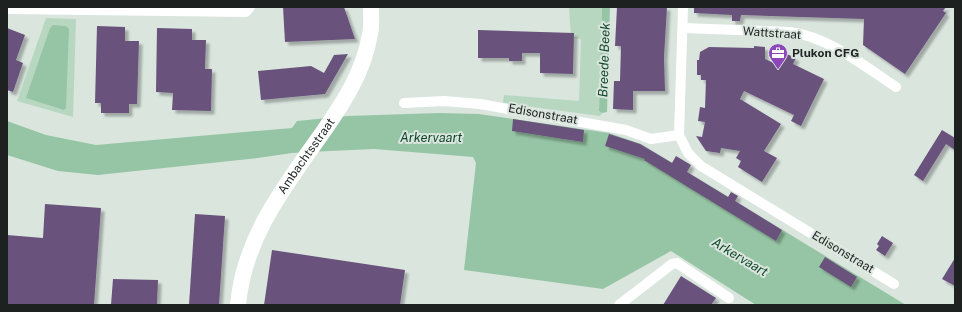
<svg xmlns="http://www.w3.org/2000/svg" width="962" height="312" viewBox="0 0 962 312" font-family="'Public Sans',sans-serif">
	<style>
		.green { fill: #b8d7c1 }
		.water { fill: #96c5a5 }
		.building { fill: #69537b; filter: url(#shadow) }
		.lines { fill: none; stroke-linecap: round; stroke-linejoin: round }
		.minor { stroke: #fff; stroke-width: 10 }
		.primary { stroke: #fff; stroke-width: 16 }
		.labels { text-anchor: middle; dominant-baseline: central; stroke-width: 4; stroke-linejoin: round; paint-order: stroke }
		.street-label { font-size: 12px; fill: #1d211f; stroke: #dae5de }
		.poi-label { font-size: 12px; font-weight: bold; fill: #1d211f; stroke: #dae5de; text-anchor: start }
		.water-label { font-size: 13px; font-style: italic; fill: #0f4729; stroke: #dae5de }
	</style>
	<defs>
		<filter id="shadow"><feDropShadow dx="3.5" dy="3.5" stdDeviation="1" flood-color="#0004"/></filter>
	</defs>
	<rect width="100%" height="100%" fill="#dae5de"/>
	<!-- green -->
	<g class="green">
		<path d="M569,7h33l-3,104 3,2 -2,3 -97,-13 1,-8 75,6 2,-62 -10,-1z"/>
		<path d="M46,18l30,1 -3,98 -56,-16z"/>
	</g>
	<!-- water -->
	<g class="water">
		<path d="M602,7h8l-3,105 -5,1 -3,-2z"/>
		<path d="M53,25l13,1 3,3 -3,79 -2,2 -38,-12 24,-70z"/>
		<path d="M439,113l40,1 130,19 32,11 265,161h-150l-85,-54 -68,38 -139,-19 12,-107 -3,-6 -99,-8 -44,2 -38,2 -34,5 -160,17 -40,-4 -51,-16v-34l39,14 50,10 196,-17 5,-7 50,-5z"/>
	</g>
	<!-- building -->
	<g class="building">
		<path d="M283,7h61l11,32 -70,3z"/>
		<path d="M617,7h50l-3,50 1,34h-32v19l-20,-1 1,-28h6l1,-35h-6z"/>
		<path d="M694,7h252l-3,4 3,2 -41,61 -42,-29 1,-26 -123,-4 -1,6h-8v-6l-38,-2z"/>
		<path d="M97,26l28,1v14h14l-2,63h-8v9h-28v-10h-6z"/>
		<path d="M7,28l18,7 -9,25 7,3 -10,29 -6,-2z"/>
		<path d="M157,28l35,1v11h14l-1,29h7l-1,42 -39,-1 1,-17 -17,-1z"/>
		<path d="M478,30l96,3 -1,41 -33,-1v-20h-18v8h-13v-3h-31z"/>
		<path d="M754,46l11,1v12l11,5 6,-12 14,6 -3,6 31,15 -23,47 -10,-5 3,-6 -50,-24 -4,8 41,25 -17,27 13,7 -15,24 -24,-15 3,-6 -5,-3 4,-7 -19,-3 -1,5 -14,-2 -10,-15 6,1 3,-15 -7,-1 2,-14 5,1 1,-28h-5v-5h-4v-15h2l1,-8 9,-5 45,1z"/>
		<path d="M348,54l-23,40 -64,6 -3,-29 53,-5 13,7 10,-18z"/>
		<path d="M513,119l71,11 -1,12 -71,-11z"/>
		<path d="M942,130l13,8v12l-9,-6 -23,37 -9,-6z"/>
		<path d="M609,134l31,10 32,19 4,-7 15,9 -4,7 41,25 3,-5 7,4 -3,5 47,29 -6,11 -132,-81 1,-1 -40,-13z"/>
		<path d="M45,204l56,4 -7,97h-87v-70l36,3z"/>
		<path d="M195,214l30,2 -6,89h-30z"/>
		<path d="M882,236l11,7 -8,13 -9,-6 3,-4 -2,-2z"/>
		<path d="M272,250l133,20 -5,35h-136z"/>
		<path d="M825,257l32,20 -6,10 -32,-20z"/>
		<path d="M955,258v28l-13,-7z"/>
		<path d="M681,276l35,22 -5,7h-48z"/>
		<path d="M113,279l45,1 -1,25h-46z"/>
	</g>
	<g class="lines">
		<!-- minor -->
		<g class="minor">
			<path d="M683,7l-4,128 9,18 13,13 193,118"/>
			<path d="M7,9l239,3 4,-5"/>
			<path d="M683,28l107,4c39,5 74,34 106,55"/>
			<path d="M404,103l40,-2 36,3 146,26 25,9 28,-4"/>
			<path d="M619,305l53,-41 5,-1 52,35"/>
		</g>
		<!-- primary -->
		<path class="primary" id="s1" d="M238,305c6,-68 47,-119 85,-173 21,-30 41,-61 47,-98 2,-8 1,-18 1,-27"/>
	</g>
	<!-- icons -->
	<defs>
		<g id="office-pin" transform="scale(1)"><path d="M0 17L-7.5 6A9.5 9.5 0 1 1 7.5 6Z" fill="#8d47ba" stroke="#dae5de"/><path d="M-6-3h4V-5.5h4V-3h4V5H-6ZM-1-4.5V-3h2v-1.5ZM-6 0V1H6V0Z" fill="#fff"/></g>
	</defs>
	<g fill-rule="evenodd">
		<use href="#office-pin" x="778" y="53"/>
	</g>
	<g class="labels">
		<!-- street labels -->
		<g class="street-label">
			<text transform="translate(772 33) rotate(4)">Wattstraat</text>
			<text transform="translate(543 114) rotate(10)">Edisonstraat</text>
			<text stroke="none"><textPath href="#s1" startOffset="166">Ambachtsstraat</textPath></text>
			<text transform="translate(843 252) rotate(31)">Edisonstraat</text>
		</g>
		<!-- poi labels -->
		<g class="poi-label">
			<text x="792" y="53">Plukon CFG</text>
		</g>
		<!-- water labels -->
		<g class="water-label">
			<text transform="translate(604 60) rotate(-88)">Breede Beek</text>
			<text x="431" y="137">Arkervaart</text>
			<text transform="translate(740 257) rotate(31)">Arkervaart</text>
		</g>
	</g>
	<!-- border -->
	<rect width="962" height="312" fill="none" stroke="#1d211f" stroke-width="16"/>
</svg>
